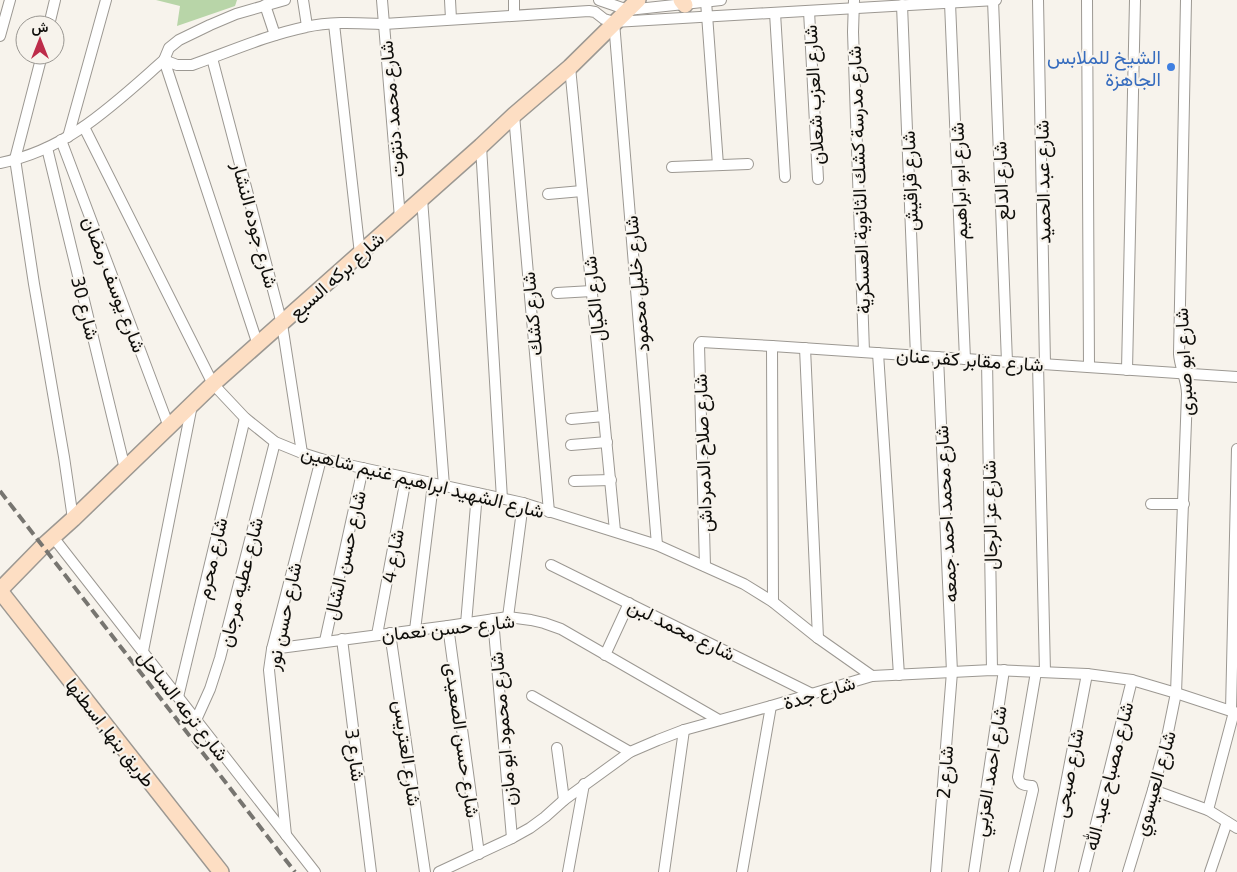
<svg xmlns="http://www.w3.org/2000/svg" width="1237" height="872" viewBox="0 0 1237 872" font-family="'Exo 2',Vazirmatn,sans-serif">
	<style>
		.green { fill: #b8d5a8 }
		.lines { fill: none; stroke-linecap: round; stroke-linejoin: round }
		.minor-casing { stroke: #9c9892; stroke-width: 12 }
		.secondary-casing { stroke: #9c9892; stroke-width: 18 }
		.minor { stroke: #fff; stroke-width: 10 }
		.secondary { stroke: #fddec3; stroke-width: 15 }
		.rail { stroke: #777570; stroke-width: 4; stroke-dasharray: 10 5; stroke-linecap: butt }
		.shop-dot { fill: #3f7fe0; stroke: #f7f3ec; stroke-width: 2 }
		.labels { text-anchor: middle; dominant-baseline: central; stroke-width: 4.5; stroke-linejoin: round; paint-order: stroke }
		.shop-label { font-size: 19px; fill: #366cbe; stroke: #f7f3ec; text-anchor: end }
		.street-label { font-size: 19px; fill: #0f0e0b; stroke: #f7f3ec }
	</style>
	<rect width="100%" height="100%" fill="#f7f3ec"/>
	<!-- green -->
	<path class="green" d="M156,0h81l-2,6 -58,20 3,-20z"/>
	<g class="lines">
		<!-- minor casing -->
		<g class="minor-casing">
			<g id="minor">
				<path d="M303,0l4,26"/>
				<path d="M382,0l18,218"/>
				<path d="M450,0l1,19"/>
				<path d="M514,0v15"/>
				<path d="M599,0l29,10 93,-10"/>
				<path d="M854,0l-1,32 11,320"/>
				<path d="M993,0l14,362"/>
				<path d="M1038,0l7,364"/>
				<path d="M1087,0l2,367"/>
				<path d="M706,1l12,164"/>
				<path d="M950,3l15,356"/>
				<path d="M265,5l10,30"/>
				<path d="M902,5l14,351"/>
				<path d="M809,11l9,168"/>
				<path d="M775,13l10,164"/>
				<path d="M614,22l43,523"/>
				<path d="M334,24l26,230"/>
				<path d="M49,25l6,-25"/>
				<path d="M0,36l10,-36"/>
				<path d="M42,55l-27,104 19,125 30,173 9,62"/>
				<path d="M212,58l70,266 20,129"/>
				<path d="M164,60l13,5h15c37,-13 75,-30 114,-38 25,-6 52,-4 78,-3l205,-13 6,1 9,7 10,3 382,-22"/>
				<path d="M164,60l94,285"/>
				<path d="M570,67l45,464"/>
				<path d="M514,115l35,397"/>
				<path d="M84,127l129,257 32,34 30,24 27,11 19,6 202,44 134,42 87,39 29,18 45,36 54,38"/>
				<path d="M68,137l38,-137"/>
				<path d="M61,140l108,287"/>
				<path d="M481,146l21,353"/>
				<path d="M47,148l78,321"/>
				<path d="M0,163c68,-13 114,-59 164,-103l5,-12 10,-8 31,-15 26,-11 49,-14"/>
				<path d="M672,167l76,-3"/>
				<path d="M548,194l34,-3"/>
				<path d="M422,199l22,287"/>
				<path d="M557,293l35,-2"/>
				<path d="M772,346l1,256"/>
				<path d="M805,348l13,290"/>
				<path d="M878,353l21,322"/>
				<path d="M987,360l5,310"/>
				<path d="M1038,364l7,308"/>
				<path d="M1127,370l8,-370"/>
				<path d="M571,419l33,-3"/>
				<path d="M571,445l36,-3"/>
				<path d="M574,481l37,-1"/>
				<path d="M1151,504h33"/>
				<path d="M53,537l262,335"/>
				<path d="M551,565l261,129"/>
				<path d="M705,566l-6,-221 2,-3 71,4 465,31"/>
				<path d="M508,617l15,-114"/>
				<path d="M493,619l19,219"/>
				<path d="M466,624l11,-131"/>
				<path d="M448,626l31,228"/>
				<path d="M415,630l18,-146"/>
				<path d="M390,633l35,239"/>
				<path d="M377,635l29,-157"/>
				<path d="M342,639l29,233"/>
				<path d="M325,641l38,-173"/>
				<path d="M272,649l176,-23 60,-9 23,3 13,3 17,6 158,91"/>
				<path d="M143,651l49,-246"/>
				<path d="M605,655l24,-52"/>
				<path d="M532,696l98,56"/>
				<path d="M178,697l67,-279"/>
				<path d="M1231,710l6,-261"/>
				<path d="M196,720l14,-31 10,-31 55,-216"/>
				<path d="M557,748l7,52"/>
				<path d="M1153,790l55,20 29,18"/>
				<path d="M1208,810l26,-98"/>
				<path d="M286,835l-17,-165 3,-21 49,-190"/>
				<path d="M439,872l73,-34 18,-10 15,-11 19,-17 66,-48 28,-12 26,-10 87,-24 101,-30 120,-6 95,4 45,6 44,13 61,20"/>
				<path d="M568,872l16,-88"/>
				<path d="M664,872l20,-142"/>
				<path d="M742,872l29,-166"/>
				<path d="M936,872l16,-200 -14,-315"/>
				<path d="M974,872l30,-202"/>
				<path d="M1014,872l19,-82 -1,-4c-7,-1 -12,0 -14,-9l18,-105"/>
				<path d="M1049,872l38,-198"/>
				<path d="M1084,872l48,-192"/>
				<path d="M1128,872l25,-82 13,-48 10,-49 11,-299c0,-14 -7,-26 -8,-40l7,-354"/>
				<path d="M1210,872l17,-50"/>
			</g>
		</g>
		<!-- secondary casing -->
		<g class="secondary-casing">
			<g id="secondary">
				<path d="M681,0l4,5"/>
				<path d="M0,590l43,-44 30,-27 140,-135 268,-238 33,-31 56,-48 68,-67"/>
				<path d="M0,591l221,281"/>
			</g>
		</g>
		<!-- minor -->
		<use href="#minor" class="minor"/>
		<!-- secondary -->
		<use href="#secondary" class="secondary"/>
		<!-- rail -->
		<path class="rail" d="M0,491l295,381"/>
	</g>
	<!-- markers -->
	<circle class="shop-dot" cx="1171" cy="67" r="5"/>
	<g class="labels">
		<!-- shop labels -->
		<g class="shop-label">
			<text x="1161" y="56">الشيخ للملابس<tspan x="1161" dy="22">الجاهزة</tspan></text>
		</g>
		<!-- street labels -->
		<g class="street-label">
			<text transform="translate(813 95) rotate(-93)">شارع العزب شعلان</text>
			<text transform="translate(391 109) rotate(-95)">شارع محمد دنتوت</text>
			<text transform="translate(858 180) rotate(-92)">شارع مدرسة كشك الثانوية العسكرية</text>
			<text transform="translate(909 181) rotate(-92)">شارع قراقيش</text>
			<text transform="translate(958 181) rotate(-92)">شارع ابو ابراهيم</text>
			<text transform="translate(1000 181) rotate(-92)">شارع الدلع</text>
			<text transform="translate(1042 182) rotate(-91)">شارع عبد الحميد</text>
			<text transform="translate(256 225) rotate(75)">شارع جوده النشار</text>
			<text transform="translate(336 275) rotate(-42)">شارع بركه السبع</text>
			<text transform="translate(115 284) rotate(69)">شارع يوسف رمضان</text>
			<text transform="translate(636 284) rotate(-95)">شارع خليل محمود</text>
			<text transform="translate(593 299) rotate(-96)">شارع الكيال</text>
			<text transform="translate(86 308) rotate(76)">شارع 30</text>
			<text transform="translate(531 314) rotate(-95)">شارع كشك</text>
			<text transform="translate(970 359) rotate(4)">شارع مقابر كفر عنان</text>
			<text transform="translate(1183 362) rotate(-93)">شارع ابو صبرى</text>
			<text transform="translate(702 453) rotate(-92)">شارع صلاح الدمرداش</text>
			<text transform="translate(423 481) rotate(14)">شارع الشهيد ابراهيم غنيم شاهين</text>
			<text transform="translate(945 514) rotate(-93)">شارع محمد احمد جمعه</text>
			<text transform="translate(989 515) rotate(-91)">شارع عز الرجال</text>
			<text transform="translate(344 555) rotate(-77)">شارع حسن الشال</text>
			<text transform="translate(392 556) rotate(-80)">شارع 4</text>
			<text transform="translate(211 558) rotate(-77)">شارع محرم</text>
			<text transform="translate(240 582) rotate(-76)">شارع عطيه مرجان</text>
			<text transform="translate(283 616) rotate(-78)">شارع حسن نور</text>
			<text transform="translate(448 627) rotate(-6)">شارع حسن نعمان</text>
			<text transform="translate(682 629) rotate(26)">شارع محمد لبن</text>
			<text transform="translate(819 692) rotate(-17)">شارع جدة</text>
			<text transform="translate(184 705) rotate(52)">شارع ترعه الساحل</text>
			<text transform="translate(502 729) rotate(-95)">شارع محمود ابو مازن</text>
			<text transform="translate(111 732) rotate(52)">طريق بنها, اسطنها</text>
			<text transform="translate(463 740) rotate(82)">شارع حسن الصعيدى</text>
			<text transform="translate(408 753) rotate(82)">شارع العتريس</text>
			<text transform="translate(356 755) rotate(83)">شارع 3</text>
			<text transform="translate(989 771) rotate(-81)">شارع احمد العزبي</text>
			<text transform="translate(944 772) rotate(-86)">شارع 2</text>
			<text transform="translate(1068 773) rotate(-79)">شارع صبحى</text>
			<text transform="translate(1108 776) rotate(-76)">شارع مصباح عبد الله</text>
			<text transform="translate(1154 783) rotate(-74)">شارع العيسوي</text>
		</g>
	</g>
	<!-- north arrow -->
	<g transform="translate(40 40)"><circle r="24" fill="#f7f3ec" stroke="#9a9792"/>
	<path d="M0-4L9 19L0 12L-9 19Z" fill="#bd2c4a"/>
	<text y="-8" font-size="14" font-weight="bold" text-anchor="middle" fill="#0f0e0b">ش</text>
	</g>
</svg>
